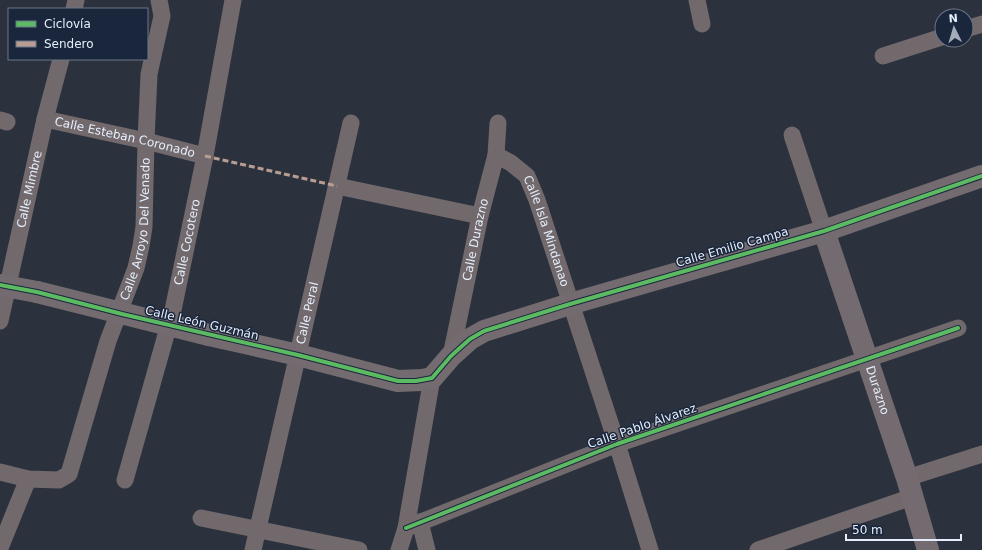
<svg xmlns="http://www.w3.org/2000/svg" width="982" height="550" viewBox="0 0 982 550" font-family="'DejaVu Sans',sans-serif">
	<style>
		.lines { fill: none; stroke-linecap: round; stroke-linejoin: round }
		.street { stroke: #71696c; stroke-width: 17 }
		.secondary { stroke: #736b6f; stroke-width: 22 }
		.secondary-bridge { stroke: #736b6f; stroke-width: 22 }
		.quiet { stroke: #b99d93; stroke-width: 3; stroke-dasharray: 6 3; stroke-linecap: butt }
		.cycleway-casing { stroke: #1a263b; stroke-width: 6 }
		.cycleway { stroke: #5cba63; stroke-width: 4 }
		.labels { text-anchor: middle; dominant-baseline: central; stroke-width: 3; stroke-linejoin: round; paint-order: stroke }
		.street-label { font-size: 12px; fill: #e5eefc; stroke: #1a263b }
	</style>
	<rect width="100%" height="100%" fill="#2b323d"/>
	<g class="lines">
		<!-- street -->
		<g class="street">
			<path d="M697,0l5,24"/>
			<path d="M74,9l2,-9"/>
			<path d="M966,29l16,-5"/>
			<path d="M883,56l59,-19"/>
			<path id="s1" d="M45,119l101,22 59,15"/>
			<path d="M0,120l7,2"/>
			<path d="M792,135l32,96"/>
			<path id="s2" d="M496,155l15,8 16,13 10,24 80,244 33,106"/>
			<path d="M337,186l143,30"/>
			<path id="s3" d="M0,321l45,-202 16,-60"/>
			<path id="s4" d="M451,356l29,-140 16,-61 2,-32"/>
			<path id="s5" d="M0,472l28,7 31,1 10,-6 39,-133 28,-73 5,-22 3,-19 2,-86 3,-67 13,-58 -3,-16"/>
			<path d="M907,478l75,-24"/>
			<path id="s6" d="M125,480l48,-170 32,-154 28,-156"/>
			<path d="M201,518l158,32"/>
			<path d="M420,522l7,28"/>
			<path d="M406,528l211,-84 341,-116"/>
			<path d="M0,548l28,-69"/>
			<path id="s7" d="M253,550l98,-427"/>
			<path d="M399,550l7,-22 26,-150"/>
			<path d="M758,550l154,-53"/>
		</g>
		<!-- secondary -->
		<g class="secondary">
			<path id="s8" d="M824,231l83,247 21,72"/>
			<path d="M0,285l37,7"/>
			<path d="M209,335l89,20 100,26 24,-1 10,-2 19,-22 10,-9 9,-8 14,-8 86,-27 254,-73 158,-55"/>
		</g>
		<!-- secondary-bridge -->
		<path class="secondary-bridge" d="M37,292l172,43"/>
		<!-- quiet -->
		<path class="quiet" d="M205,156l132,30"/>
		<!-- cycleway casing -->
		<g class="cycleway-casing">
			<g id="cycleway">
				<path d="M0,285l37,7 85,22 176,41 100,26h18l16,-3 19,-22 10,-9 9,-8 14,-8 86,-27 254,-73 158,-55"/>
				<path d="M406,528l211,-84 341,-116"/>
			</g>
		</g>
		<!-- cycleway -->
		<use href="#cycleway" class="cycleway"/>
	</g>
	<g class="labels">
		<!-- street labels -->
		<g class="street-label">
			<text stroke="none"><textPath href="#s1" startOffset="82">Calle Esteban Coronado</textPath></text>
			<text stroke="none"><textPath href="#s3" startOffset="135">Calle Mimbre</textPath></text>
			<text stroke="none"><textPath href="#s5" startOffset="327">Calle Arroyo Del Venado</textPath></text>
			<text stroke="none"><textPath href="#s2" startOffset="96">Calle Isla Mindanao</textPath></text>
			<text stroke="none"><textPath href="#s4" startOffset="119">Calle Durazno</textPath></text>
			<text stroke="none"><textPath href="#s6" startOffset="246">Calle Cocotero</textPath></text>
			<text transform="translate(732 247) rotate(-16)">Calle Emilio Campa</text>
			<text stroke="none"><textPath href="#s7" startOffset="243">Calle Peral</textPath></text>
			<text transform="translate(202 323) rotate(13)">Calle León Guzmán</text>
			<text stroke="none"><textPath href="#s8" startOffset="168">Durazno</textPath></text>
			<text transform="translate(642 426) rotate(-19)">Calle Pablo Álvarez</text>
		</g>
	</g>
	<!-- legend -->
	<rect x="8" y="8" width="140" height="52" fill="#1a263b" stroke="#6b7688"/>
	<rect x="16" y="21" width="20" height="6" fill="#5cba63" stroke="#6b7688"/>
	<text x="44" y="28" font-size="12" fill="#e5eefc">Ciclovía</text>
	<rect x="16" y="41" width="20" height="6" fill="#b99d93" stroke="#6b7688"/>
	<text x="44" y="48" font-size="12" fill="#e5eefc">Sendero</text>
	<!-- north arrow -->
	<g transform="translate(954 28) rotate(355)"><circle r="19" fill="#1a263b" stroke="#6b7688"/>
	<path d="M0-3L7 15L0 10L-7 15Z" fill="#a4acb9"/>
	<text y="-6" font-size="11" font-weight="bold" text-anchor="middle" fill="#e5eefc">N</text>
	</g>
	<!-- scale -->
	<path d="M846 534v6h115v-6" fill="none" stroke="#e5eefc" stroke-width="2"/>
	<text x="852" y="534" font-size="12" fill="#e5eefc" stroke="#1a263b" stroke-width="3" paint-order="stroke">50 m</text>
</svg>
